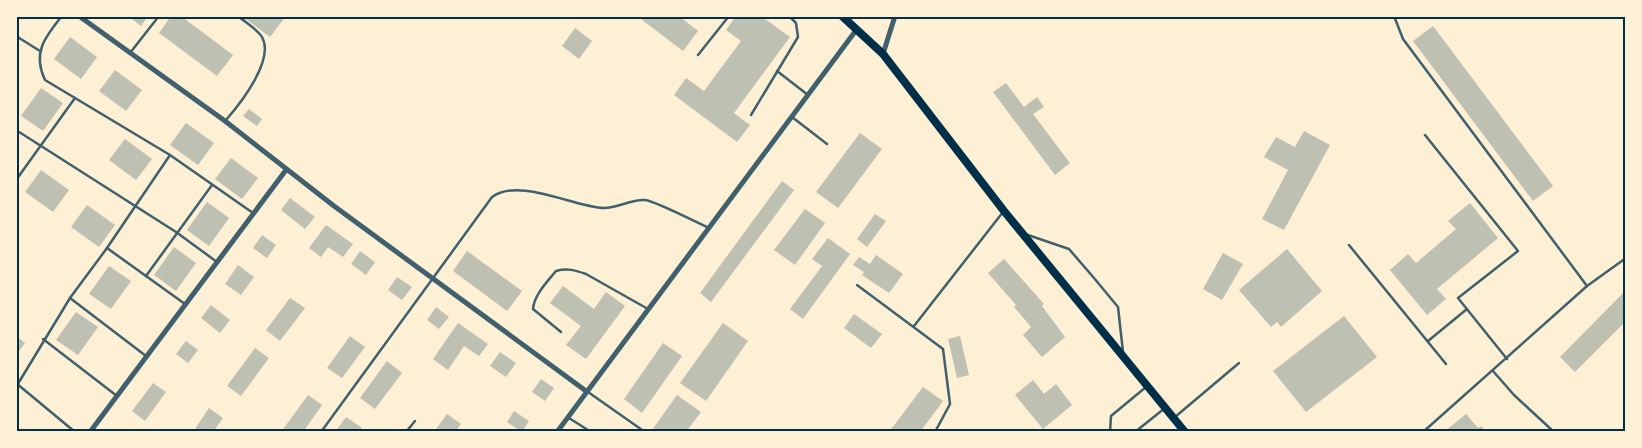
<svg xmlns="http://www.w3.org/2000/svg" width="1642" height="448" viewBox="0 0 1642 448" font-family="Commissioner,sans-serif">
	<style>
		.building { fill: #bec0b2 }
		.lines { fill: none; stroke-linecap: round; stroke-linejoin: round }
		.service { stroke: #3f606c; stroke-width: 2.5 }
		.minor { stroke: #3f606c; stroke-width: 5 }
		.trunk { stroke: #003049; stroke-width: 8 }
		.neatline { fill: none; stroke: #003049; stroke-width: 2 }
	</style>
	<rect width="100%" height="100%" fill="#fdf0d5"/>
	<!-- building -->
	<g class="building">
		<path d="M128,16h20l-7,10z"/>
		<path d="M171,16h10l52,39 -16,21 -58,-43z"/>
		<path d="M242,16h44l-16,21z"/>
		<path d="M637,16h42l19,15 -15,20z"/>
		<path d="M736,16h25l29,21 -56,76 16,12 -13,17 -63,-47 12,-17 18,13 37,-50 -15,-11z"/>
		<path d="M1433,26l120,160 -20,15 -120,-160z"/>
		<path d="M575,28l17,13 -13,18 -17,-13z"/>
		<path d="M70,37l27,20 -16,22 -27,-20z"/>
		<path d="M115,70l27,20 -16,21 -27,-20z"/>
		<path d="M1006,83l18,24 13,-10 7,10 -11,7 37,49 -15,12 -62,-83z"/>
		<path d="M41,88l22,15 -20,28 -22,-15z"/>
		<path d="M249,109l13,10 -5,7 -14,-10z"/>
		<path d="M186,123l28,20 -16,22 -28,-20z"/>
		<path d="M1304,131l26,14 -46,85 -22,-11 26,-49 -24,-13 12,-20 19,10z"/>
		<path d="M860,133l22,16 -44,59 -22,-16z"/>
		<path d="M125,139l27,20 -16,21 -27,-20z"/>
		<path d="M231,158l27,20 -16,21 -27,-20z"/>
		<path d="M41,170l28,20 -16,22 -28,-20z"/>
		<path d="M782,181l12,9 -83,112 -11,-9z"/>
		<path d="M290,198l25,19 -10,12 -24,-19z"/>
		<path d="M207,202l22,16 -20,28 -22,-16z"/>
		<path d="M1470,203l28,35 -61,51 9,10 -19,16 -37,-45 18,-16 8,9 40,-34 -8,-8z"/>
		<path d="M87,205l28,20 -16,22 -28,-20z"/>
		<path d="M805,209l20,14 -30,42 -21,-15z"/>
		<path d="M875,214l11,7 -19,26 -10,-8z"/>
		<path d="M326,225l27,19 -10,13 -15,-10 -7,10 -12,-9z"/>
		<path d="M262,235l14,10 -9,13 -14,-10z"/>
		<path d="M828,238l22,16 -47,65 -13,-10 32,-43 -10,-7z"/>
		<path d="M174,247l22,16 -20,28 -22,-16z"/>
		<path d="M1287,249l35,42 -41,36 -4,-5 -6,5 -32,-37z"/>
		<path d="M360,251l15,11 -9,13 -15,-11z"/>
		<path d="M467,251l55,40 -15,20 -54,-40z"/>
		<path d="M1223,253l20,11 -21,36 -19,-11z"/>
		<path d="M876,255l27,19 -14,19 -27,-18 2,-3 -11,-7 6,-8 11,7z"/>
		<path d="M1004,259l40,45 -2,2 23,31 -23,20 -19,-22 8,-8 -17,-20 2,-2 -28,-32z"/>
		<path d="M238,265l16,12 -13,18 -16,-11z"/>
		<path d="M109,266l22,15 -20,28 -22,-15z"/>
		<path d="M397,277l15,10 -10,13 -14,-10z"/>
		<path d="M563,286l31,23 12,-17 19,14 -39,53 -20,-14 15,-19 -31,-23z"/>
		<path d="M1626,290v31l-51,51 -15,-15z"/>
		<path d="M290,298l15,10 -25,33 -14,-11z"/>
		<path d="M211,305l19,15 -10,13 -19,-15z"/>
		<path d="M436,307l13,10 -10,12 -12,-9z"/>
		<path d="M76,312l22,15 -20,28 -22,-15z"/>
		<path d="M854,314l28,20 -11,14 -27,-20z"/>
		<path d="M1344,316l33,41 -71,55 -33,-41z"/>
		<path d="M458,323l30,21 -9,12 -15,-10 -16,24 -15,-11z"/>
		<path d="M723,323l25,18 -42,60 -26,-18z"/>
		<path d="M16,336l9,7 -9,12z"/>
		<path d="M350,336l15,11 -23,31 -15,-10z"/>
		<path d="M960,336l9,39 -12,3 -9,-39z"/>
		<path d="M186,341l12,9 -10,13 -12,-9z"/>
		<path d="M663,343l19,13 -40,57 -18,-14z"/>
		<path d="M255,348l14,10 -28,38 -14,-10z"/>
		<path d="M500,352l16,11 -10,14 -16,-11z"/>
		<path d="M387,361l15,12 -27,36 -15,-11z"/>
		<path d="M541,379l13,9 -9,13 -13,-9z"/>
		<path d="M1033,380l11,14 12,-10 16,21 -29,24 -28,-34z"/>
		<path d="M153,383l13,9 -21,29 -13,-10z"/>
		<path d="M923,387l20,14 -23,31h-31z"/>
		<path d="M308,395l14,10 -19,27h-22z"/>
		<path d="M677,395l24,17 -15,20h-31l-3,-2z"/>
		<path d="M209,408l14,10 -10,14h-20z"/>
		<path d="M514,411l15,10 -7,11 -15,-10z"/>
		<path d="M447,414l14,10 -6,8h-21z"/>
		<path d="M1466,414l12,14 3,-2 5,6h-42z"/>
		<path d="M346,417l16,11 -3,4h-24z"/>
	</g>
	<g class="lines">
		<!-- service -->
		<g class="service">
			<path d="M62,16c-17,21 -30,37 -17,64l125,75 83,58"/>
			<path d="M1394,16l9,23 184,247"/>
			<path d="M16,36l24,15"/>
			<path d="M130,53l29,-37"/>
			<path d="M698,55l31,-39"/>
			<path d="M777,71l31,24"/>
			<path d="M751,115l47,-78 -2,-14 -7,-7"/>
			<path d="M792,117l35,27"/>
			<path d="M226,120c14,-16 49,-60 36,-83 -5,-8 -17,-15 -24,-21"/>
			<path d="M16,130l160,102 41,30"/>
			<path d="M1425,135l93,116 -60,47 49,61"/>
			<path d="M16,180l59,-82"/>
			<path d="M1025,234l44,15 25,29 24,29 5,45"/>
			<path d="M1349,245l97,119"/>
			<path d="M107,248l78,56"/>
			<path d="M146,276l66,-91"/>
			<path d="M857,285l86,64 7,55 -15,28"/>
			<path d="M70,298l76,58"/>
			<path d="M914,326l89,-114"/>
			<path d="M561,332l-28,-23c1,-14 14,-27 23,-38 11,-3 19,-1 30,3l62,35"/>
			<path d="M43,339l74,57"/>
			<path d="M1428,341l39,-32"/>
			<path d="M1493,371l21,24 40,37"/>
			<path d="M16,383l59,49"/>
			<path d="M16,387l54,-89 37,-50 63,-93"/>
			<path d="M588,392l57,40"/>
			<path d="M1175,417l64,-54"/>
			<path d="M569,418l22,14"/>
			<path d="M321,432l171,-235c27,-20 82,10 112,11 14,0 27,-9 41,-8 13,2 50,22 64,28"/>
			<path d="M406,432l9,-11"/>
			<path d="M1110,432l1,-16 35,-29"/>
			<path d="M1135,432l30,-24"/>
			<path d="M1423,432l164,-146 39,-28"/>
		</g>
		<!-- minor -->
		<g class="minor">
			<path d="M79,16l146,105 109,85 252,185"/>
			<path d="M883,54l12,-38"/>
			<path d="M90,432l196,-262"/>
			<path d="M557,432l300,-403"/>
		</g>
		<!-- trunk -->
		<path class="trunk" d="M842,16l41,38 121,157 181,221"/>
	</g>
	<!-- border -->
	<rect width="1642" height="448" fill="none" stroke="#fdf0d5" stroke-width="35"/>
	<rect x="18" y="18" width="1606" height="412" class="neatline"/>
</svg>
